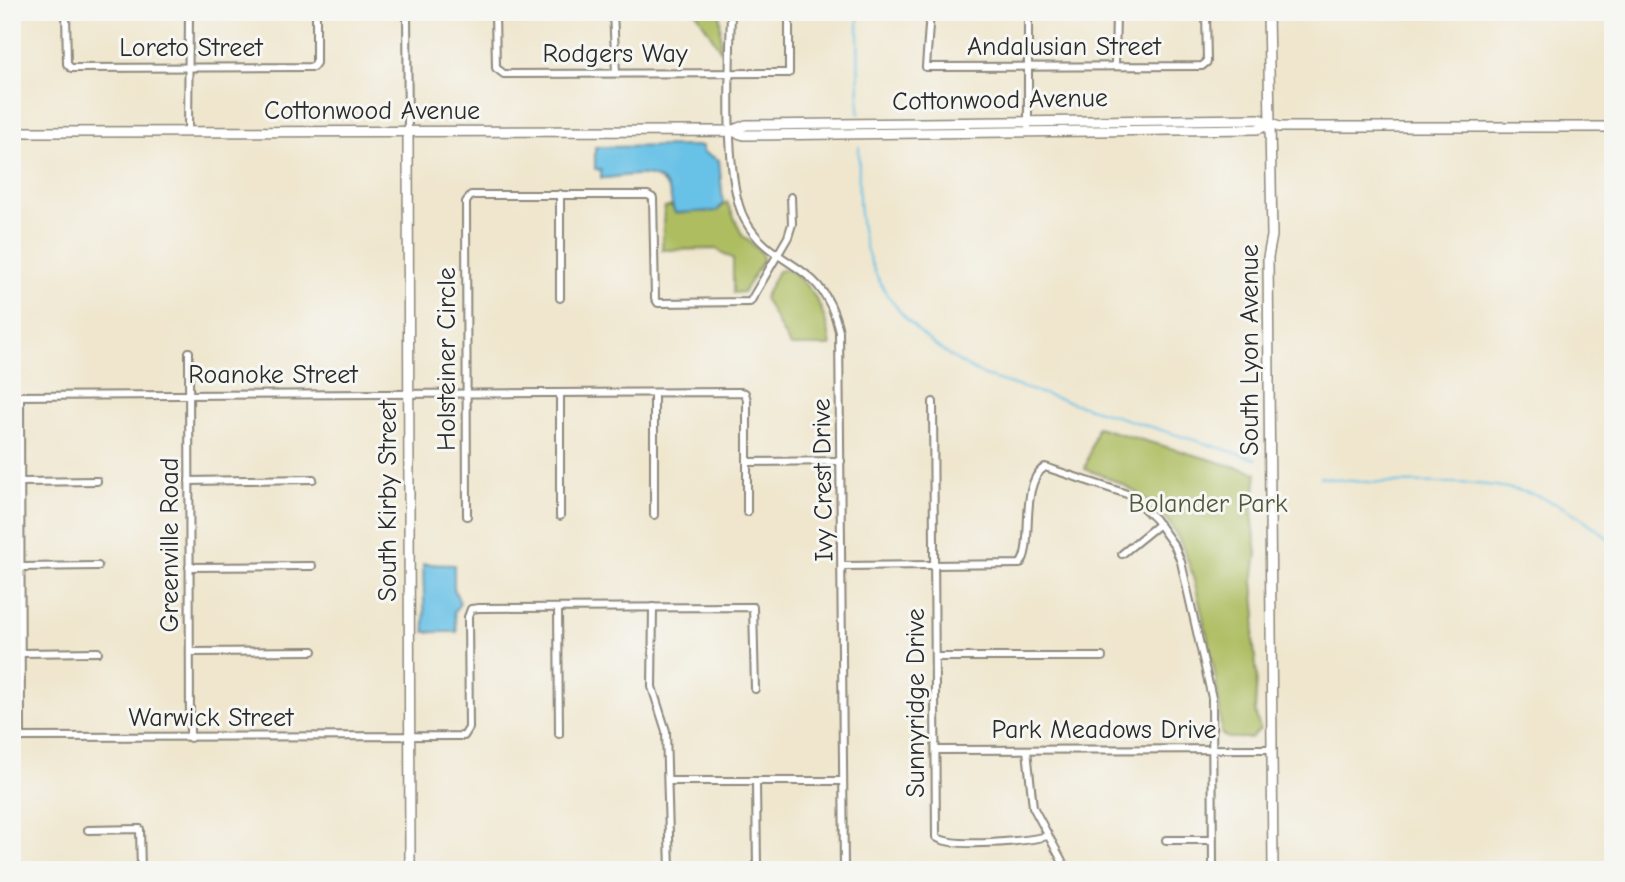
<svg xmlns="http://www.w3.org/2000/svg" width="1625" height="882" viewBox="0 0 1625 882" font-family="'Comic Neue',sans-serif">
	<style>
		.green { fill: #adbd60; stroke: #6c7446; stroke-width: 2 }
		.water { fill: #68c1e6; stroke: #4a7688; stroke-width: 2 }
		.lines { fill: none; stroke-linecap: round; stroke-linejoin: round }
		.stream { stroke: #68c1e6; stroke-width: 2 }
		.street-casing { stroke: #8d887c; stroke-width: 10 }
		.secondary-casing { stroke: #8d887c; stroke-width: 12 }
		.street { stroke: #fff; stroke-width: 6 }
		.secondary { stroke: #fff; stroke-width: 9 }
		.labels { text-anchor: middle; dominant-baseline: central; stroke-width: 6; stroke-linejoin: round; paint-order: stroke }
		.street-label { font-size: 26px; fill: #2b2b2b; stroke: #f6f6f2 }
		.park-label { font-size: 26px; fill: #52573b; stroke: #f6f6f2 }
	</style>
	<rect width="100%" height="100%" fill="#f6f6f2"/>
	<filter id="ink" filterUnits="userSpaceOnUse"><feTurbulence type="fractalNoise" baseFrequency=".0143" numOctaves="2"/><feDisplacementMap in="SourceGraphic" scale="14" xChannelSelector="R" yChannelSelector="G"/><feConvolveMatrix kernelMatrix="1 2 1 2 8 2 1 2 1" color-interpolation-filters="sRGB"/></filter>
	<filter id="wash" filterUnits="userSpaceOnUse"><feTurbulence type="fractalNoise" baseFrequency=".00686" numOctaves="4" result="noise"/><feDisplacementMap in="SourceGraphic" scale="28" xChannelSelector="R" yChannelSelector="G"/><feGaussianBlur stdDeviation="1.57" result="paint"/><feColorMatrix in="noise" values="0 0 0 0 0 0 0 0 0 0 0 0 0 0 0 0 0 1.4 0 .05"/><feComposite in="paint" operator="in"/></filter>
	<g filter="url(#wash)">
		<rect width="100%" height="100%" fill="#efe6cd"/>
		<!-- green -->
		<g class="green">
			<path d="M696,12h24l1,39z"/>
			<path d="M727,202l15,33 20,18 1,8 -20,31 -10,1v-34l-17,-10 -54,1 2,-42 7,-2 4,7 42,-2z"/>
			<path d="M786,269c30,18 40,44 45,77h-41l-26,-48 14,-27z"/>
			<path d="M1097,427l160,46 -5,42 5,38 -4,28 3,34 -3,23 4,37 -2,37 5,17 -9,9h-24l-6,-5c-1,-39 -8,-73 -17,-111 -19,-85 -31,-123 -119,-153z"/>
		</g>
		<!-- water -->
		<g class="water">
			<path d="M702,146l1,6 16,8 4,43 -6,8 -42,2c-4,-8 -3,-14 -6,-22 -11,-26 -46,-13 -68,-13v-8l-6,-1v-22z"/>
			<path d="M423,564l31,1v24l6,14 -6,9 3,20h-32z"/>
		</g>
		<g class="lines">
			<!-- stream -->
			<g class="stream">
				<path d="M858,12l1,102"/>
				<path d="M859,147c0,30 -2,62 5,92 14,65 65,109 121,137l271,83"/>
				<path d="M1320,477c111,19 197,-23 293,66"/>
			</g>
		</g>
	</g>
	<g filter="url(#ink)">
		<g class="lines">
			<!-- street casing -->
			<g class="street-casing">
				<g id="street">
					<path d="M66,12l1,52 4,4 242,-1 3,-4v-51"/>
					<path d="M407,12l1,120"/>
					<path d="M495,12l1,56 8,6 285,-1v-61"/>
					<path d="M613,12l3,61"/>
					<path d="M731,12c-1,49 -8,169 14,208 28,51 78,38 94,111l5,539"/>
					<path d="M930,12l-4,55 276,-1 5,-4 -1,-50"/>
					<path d="M1028,12v114"/>
					<path d="M1115,66l1,-54"/>
					<path d="M188,132l1,-120"/>
					<path d="M560,194v104"/>
					<path d="M189,352l1,386"/>
					<path d="M560,393v123"/>
					<path d="M12,396l728,-4 5,1 2,7v112"/>
					<path d="M20,396l1,342"/>
					<path d="M933,402l3,435c17,12 91,4 112,-1"/>
					<path d="M747,462l94,-1"/>
					<path d="M189,481l124,-2"/>
					<path d="M21,482l76,-1"/>
					<path d="M654,515v-122"/>
					<path d="M467,516l-1,-314 5,-7h177l5,3 2,100 3,5 92,-1 38,-65 4,-13 -1,-27"/>
					<path d="M1122,554l37,-30"/>
					<path d="M843,566l177,-2c15,-15 -2,-80 25,-97l85,28 25,24 20,28 6,15 31,136 1,172"/>
					<path d="M21,567l77,-1"/>
					<path d="M189,567l123,-1"/>
					<path d="M653,607l-1,80 14,44 4,139"/>
					<path d="M558,608l1,126"/>
					<path d="M190,652l123,-1"/>
					<path d="M21,653l77,-1"/>
					<path d="M936,657h166"/>
					<path d="M12,737l452,-1 5,-8 -1,-111 3,-8 8,-1 274,-1 2,82"/>
					<path d="M936,750l336,-1"/>
					<path d="M1027,750l6,57 34,63"/>
					<path d="M670,781h173"/>
					<path d="M756,781l1,89"/>
					<path d="M88,830l52,-1 1,41"/>
					<path d="M1166,840h46"/>
				</g>
			</g>
			<!-- secondary casing -->
			<g class="secondary-casing">
				<g id="secondary">
					<path d="M1268,12l4,224 -4,21 5,613"/>
					<path d="M731,131l15,-6 513,-6 20,8h334"/>
					<path d="M12,132l719,-1 13,4 513,-6 12,-4"/>
					<path d="M408,132l2,738"/>
				</g>
			</g>
			<!-- street -->
			<use href="#street" class="street"/>
			<!-- secondary -->
			<use href="#secondary" class="secondary"/>
		</g>
	</g>
	<g class="labels">
		<!-- street labels -->
		<g class="street-label">
			<text x="1064" y="47">Andalusian Street</text>
			<text x="191" y="48">Loreto Street</text>
			<text x="615" y="54">Rodgers Way</text>
			<text transform="translate(1000 100) rotate(-1)">Cottonwood Avenue</text>
			<text x="372" y="111">Cottonwood Avenue</text>
			<text transform="translate(1250 350) rotate(-90)">South Lyon Avenue</text>
			<text transform="translate(447 359) rotate(-90)">Holsteiner Circle</text>
			<text x="273" y="375">Roanoke Street</text>
			<text transform="translate(823 480) rotate(-91)">Ivy Crest Drive</text>
			<text transform="translate(388 501) rotate(-90)">South Kirby Street</text>
			<text transform="translate(170 545) rotate(-90)">Greenville Road</text>
			<text transform="translate(916 703) rotate(-90)">Sunnyridge Drive</text>
			<text x="211" y="718">Warwick Street</text>
			<text x="1104" y="730">Park Meadows Drive</text>
		</g>
		<!-- park labels -->
		<g class="park-label">
			<text x="1208" y="504">Bolander Park</text>
		</g>
	</g>
	<!-- margin -->
	<rect width="1625" height="882" fill="none" stroke="#f6f6f2" stroke-width="42"/>
</svg>
